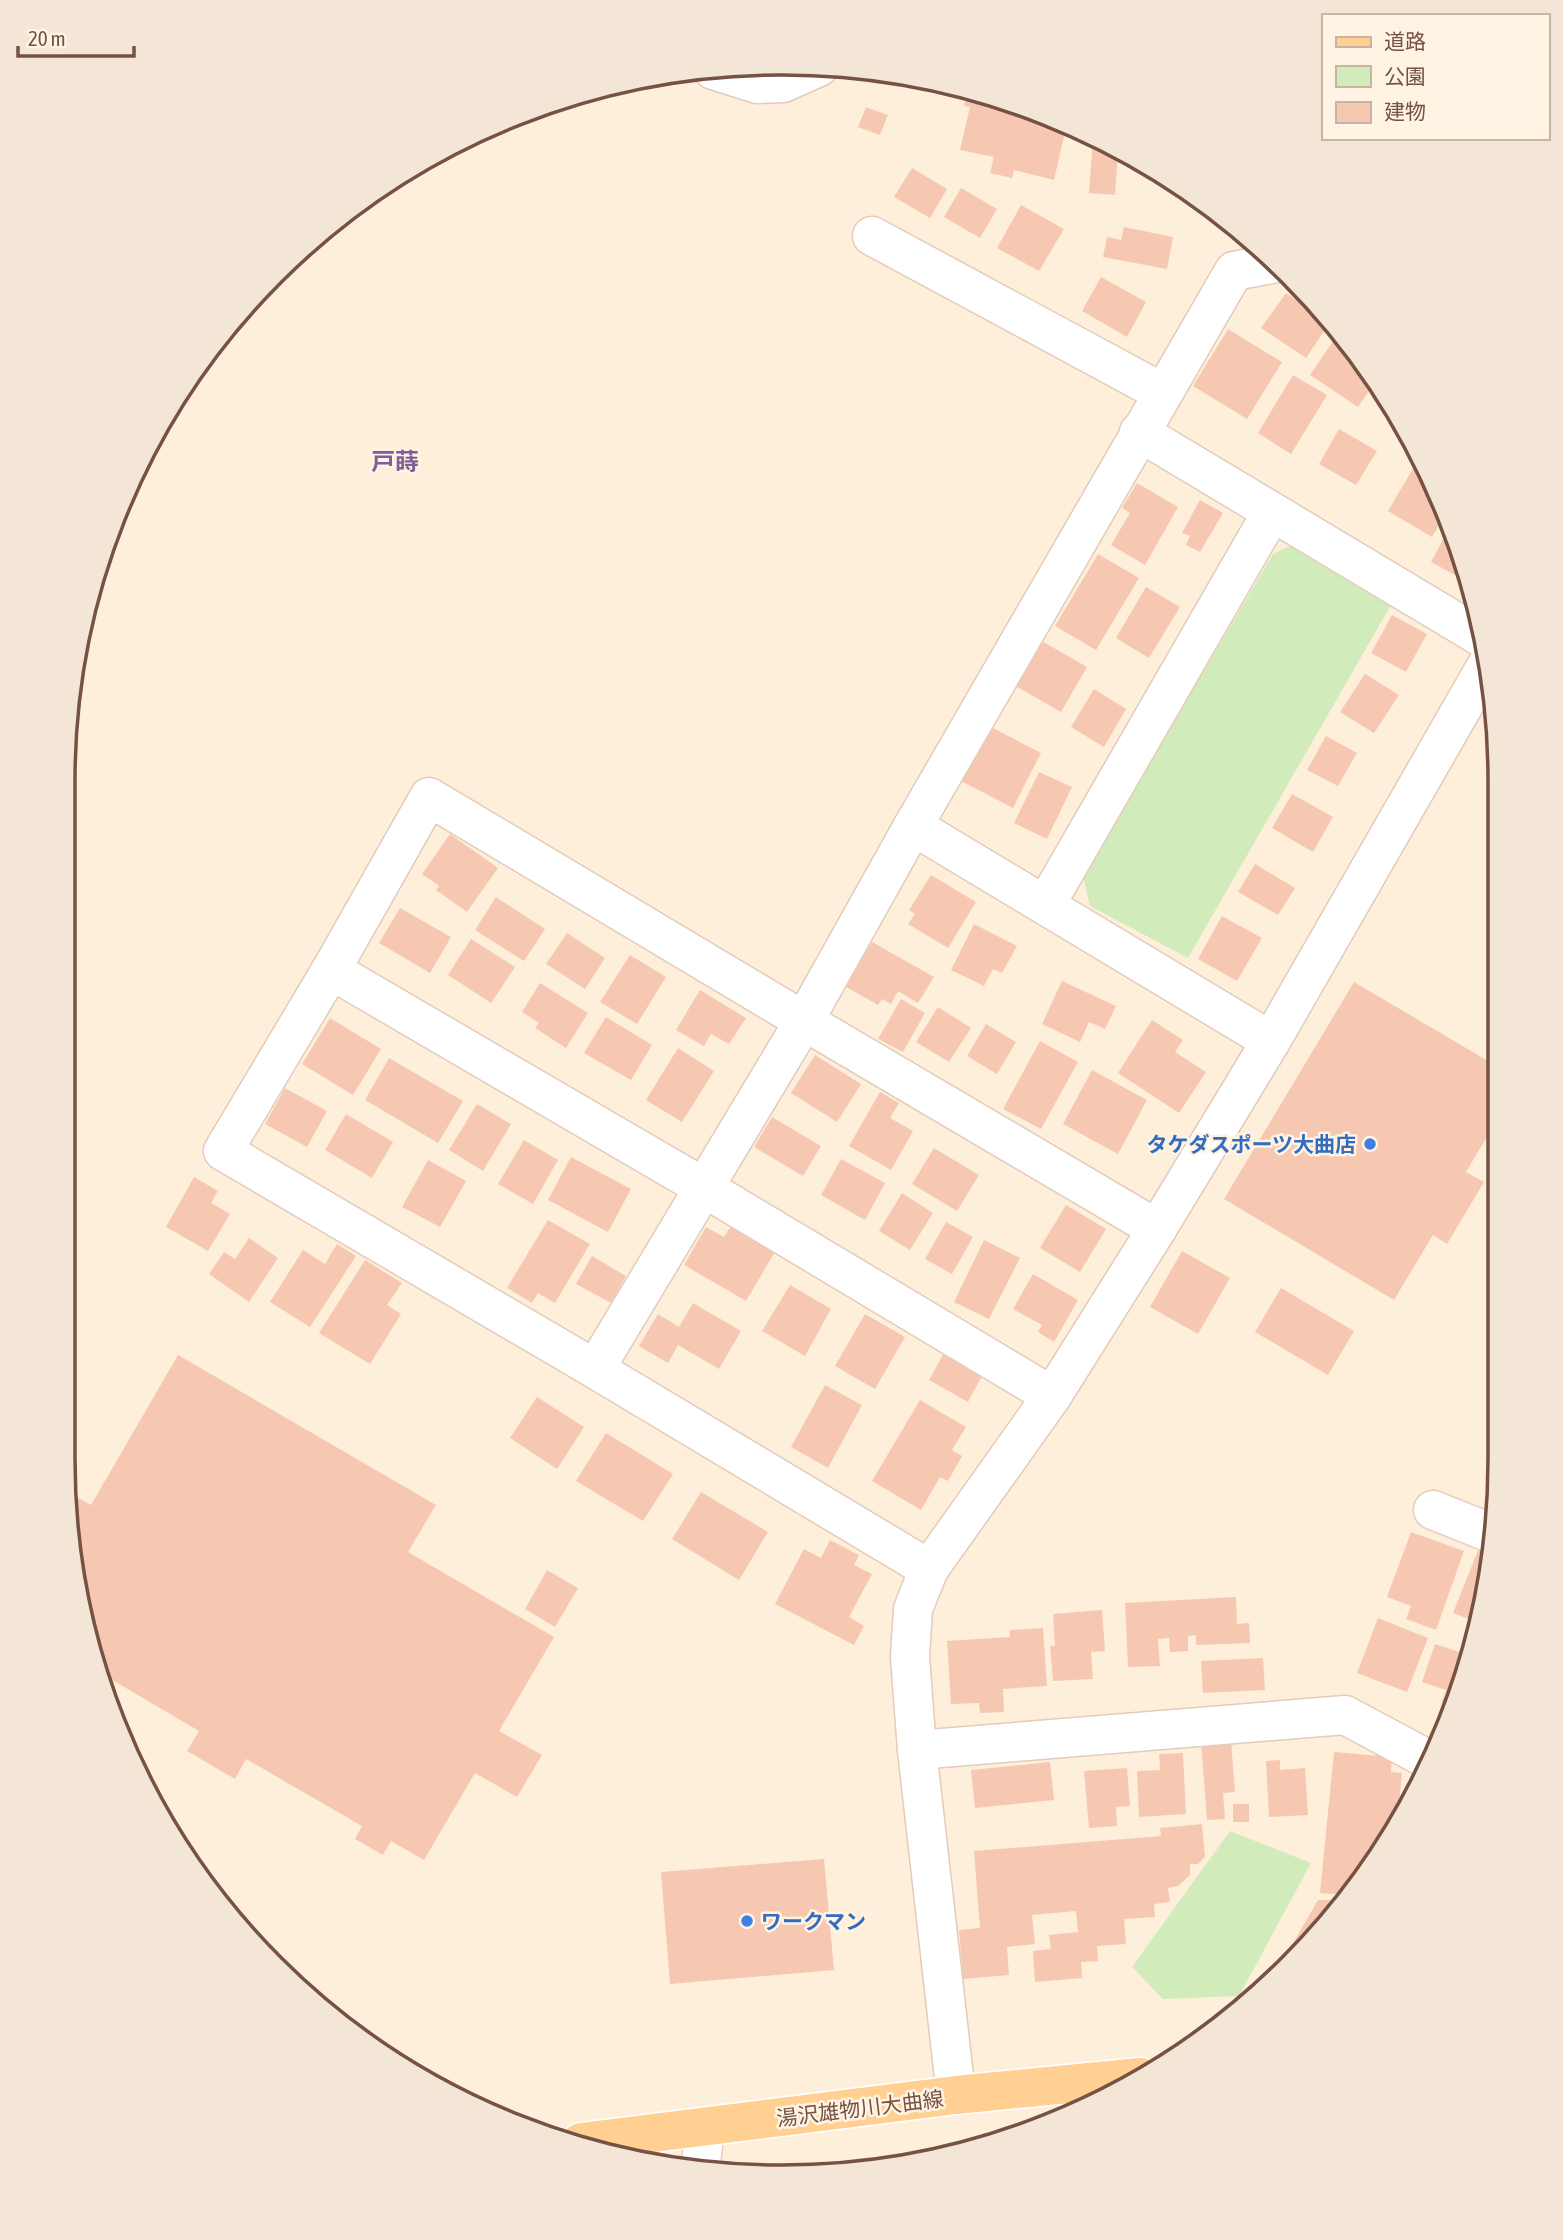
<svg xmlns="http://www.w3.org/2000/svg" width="1563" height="2240" viewBox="0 0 1563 2240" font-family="'Asap Condensed','Noto Sans JP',sans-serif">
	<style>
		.green { fill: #d1ecba }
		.building { fill: #f6c8b1 }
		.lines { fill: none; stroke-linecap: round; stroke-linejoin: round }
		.street-casing { stroke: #e4cbbb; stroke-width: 41 }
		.primary-casing { stroke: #fff; stroke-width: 41 }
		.street { stroke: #fff; stroke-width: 38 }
		.primary { stroke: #ffd092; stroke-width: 38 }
		.shop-dot { fill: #3f7fe0; stroke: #fff3e4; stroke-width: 2.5 }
		.labels { text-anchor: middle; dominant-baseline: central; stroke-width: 5; stroke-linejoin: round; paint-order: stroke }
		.shop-label { font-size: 21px; font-weight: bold; fill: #366cbe; stroke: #fff3e4; text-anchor: end }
		.street-label { font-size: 21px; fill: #755243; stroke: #fff3e4 }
		.quarter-label { font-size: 24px; font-weight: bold; fill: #815e99; stroke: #fff3e4 }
		.rim { fill: none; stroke: #755243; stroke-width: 3.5 }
	</style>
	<rect width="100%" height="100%" fill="#feefdb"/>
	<!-- green -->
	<g class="green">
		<path d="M1299,542l96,56 -207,360 -98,-52 -7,-30 190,-322z"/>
		<path d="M1230,1831l81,32 -72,133 -76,3 -31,-32z"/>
	</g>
	<!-- building -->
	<g class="building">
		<path d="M968,91l67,20 -2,9 33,8 -12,52 -40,-10 -2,8 -22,-5 4,-16 -34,-7 10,-43 -6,-1z"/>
		<path d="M866,107l22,8 -8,20 -22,-8z"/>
		<path d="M1093,137l25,14 -3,44 -26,-2z"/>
		<path d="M912,168l35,21 -17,29 -36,-21z"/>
		<path d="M961,188l36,21 -17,29 -36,-21z"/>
		<path d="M1021,205l43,24 -25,42 -42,-23z"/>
		<path d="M1124,227l49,10 -6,32 -64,-12 4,-20 14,3z"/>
		<path d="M1101,277l45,25 -19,35 -45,-26z"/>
		<path d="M1304,290l27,31 -25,37 -45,-30 25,-35 11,7z"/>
		<path d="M1228,329l54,33 -35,57 -54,-33z"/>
		<path d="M1340,331l12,13 23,38 -17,25 -48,-32z"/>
		<path d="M1293,375l34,20 -36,59 -33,-21z"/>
		<path d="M1339,429l38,22 -21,34 -37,-21z"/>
		<path d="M1414,467l16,9 14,41 -12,20 -44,-26z"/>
		<path d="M1137,483l41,24 -33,58 -34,-20 19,-32 -8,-5z"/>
		<path d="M1200,500l23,13 -23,39 -14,-7 4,-9 -8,-3z"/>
		<path d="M1448,530l11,30 7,21 -35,-19z"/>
		<path d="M1098,554l41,24 -43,72 -41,-24z"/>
		<path d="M1146,587l34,20 -31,51 -33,-20z"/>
		<path d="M1392,615l35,19 -21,38 -35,-19z"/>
		<path d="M1040,640l47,27 -26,45 -47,-27z"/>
		<path d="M1365,674l34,21 -25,38 -34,-21z"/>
		<path d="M1094,689l32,20 -22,38 -33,-20z"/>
		<path d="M989,726l52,27 -28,55 -52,-27z"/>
		<path d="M1326,736l31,17 -19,33 -31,-16z"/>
		<path d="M1039,772l33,15 -25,52 -33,-16z"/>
		<path d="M1292,794l41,23 -20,35 -41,-24z"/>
		<path d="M450,834l48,34 -31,44 -31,-22 3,-4 -17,-12z"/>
		<path d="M1255,864l40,24 -17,27 -40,-23z"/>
		<path d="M931,875l45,27 -28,46 -40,-24 7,-10 -6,-4z"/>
		<path d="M496,897l49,32 -21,32 -49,-31z"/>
		<path d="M400,908l51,29 -21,36 -51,-30z"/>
		<path d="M1222,916l40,22 -25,43 -39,-22z"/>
		<path d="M974,924l43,22 -15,27 -9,-4 -9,17 -33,-16z"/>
		<path d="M567,933l38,25 -20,31 -39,-25z"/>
		<path d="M471,939l44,28 -24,36 -43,-28z"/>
		<path d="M872,942l62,35 -16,26 -20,-12 -7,13 -9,-5 -4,6 -32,-18z"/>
		<path d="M630,955l36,22 -29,47 -37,-22z"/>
		<path d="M1062,981l54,25 -11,23 -16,-7 -9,20 -38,-18z"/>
		<path d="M1354,982l146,86v47l-34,57 18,10 -37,62 -14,-9 -39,65 -170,-101z"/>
		<path d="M540,983l48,30 -22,35 -31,-20 4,-5 -17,-11z"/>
		<path d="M700,990l46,28 -17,26 -18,-10 -7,12 -28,-16z"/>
		<path d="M901,999l24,14 -22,39 -25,-13z"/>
		<path d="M938,1007l33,21 -22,34 -33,-20z"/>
		<path d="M606,1017l46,28 -21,35 -47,-27z"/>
		<path d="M330,1018l51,31 -28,46 -51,-31z"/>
		<path d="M1152,1020l31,20 -8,12 31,20 -27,41 -61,-40z"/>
		<path d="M986,1024l30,18 -19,32 -30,-18z"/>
		<path d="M1040,1041l38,21 -37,67 -38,-20z"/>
		<path d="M678,1048l36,23 -32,51 -36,-22z"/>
		<path d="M815,1055l46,29 -24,38 -46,-29z"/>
		<path d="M389,1058l74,43 -25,42 -73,-43z"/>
		<path d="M1092,1070l55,30 -29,54 -55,-30z"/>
		<path d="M285,1088l42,23 -20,36 -42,-23z"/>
		<path d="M880,1092l19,11 -9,15 23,13 -22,39 -42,-24z"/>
		<path d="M477,1104l34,20 -28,47 -34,-21z"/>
		<path d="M346,1114l47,28 -21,36 -47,-28z"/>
		<path d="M772,1117l49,29 -18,30 -49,-29z"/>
		<path d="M524,1140l34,20 -25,44 -35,-20z"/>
		<path d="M934,1148l45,27 -22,36 -45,-27z"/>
		<path d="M571,1157l60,32 -23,43 -60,-32z"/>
		<path d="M841,1159l44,24 -20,37 -44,-25z"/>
		<path d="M428,1160l38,21 -26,46 -38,-20z"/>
		<path d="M194,1177l24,14 -7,12 19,11 -22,37 -42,-24z"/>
		<path d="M902,1193l31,20 -23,37 -31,-19z"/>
		<path d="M1066,1205l40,24 -26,43 -40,-24z"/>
		<path d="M548,1220l42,24 -35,59 -17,-10 -6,10 -25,-15z"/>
		<path d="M946,1222l27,15 -21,37 -27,-15z"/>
		<path d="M732,1224l44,26 -30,51 -62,-36 22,-38 18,10z"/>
		<path d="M249,1238l29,20 -29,44 -40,-28 15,-22 11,7z"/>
		<path d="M984,1240l36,18 -31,61 -35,-17z"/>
		<path d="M337,1244l19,12 -46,71 -40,-25 33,-52 22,14z"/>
		<path d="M1182,1251l48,27 -32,56 -48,-27z"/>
		<path d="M592,1256l34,20 -15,27 -35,-19z"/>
		<path d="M365,1260l37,23 -15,22 14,9 -31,50 -51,-31z"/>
		<path d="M1033,1274l45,26 -24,42 -16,-10 4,-7 -29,-16z"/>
		<path d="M790,1285l41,24 -26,47 -43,-25z"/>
		<path d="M1281,1288l73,43 -26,44 -73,-43z"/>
		<path d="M693,1303l48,28 -22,38 -41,-24 -10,18 -29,-17 19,-32 21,13z"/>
		<path d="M865,1314l40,23 -30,52 -40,-23z"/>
		<path d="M945,1351l39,21 -16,30 -39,-22z"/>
		<path d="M178,1355l258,150 -28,47 146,85 -55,94 43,24 -25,42 -42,-24 -51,87 -33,-19 -8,14 -28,-16 7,-13 -116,-67 -11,20 -48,-28 12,-20 -102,-60 -9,-26 -15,-113 4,-7 -6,-3 -2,-16 6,-10 16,9z"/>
		<path d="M825,1385l37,20 -34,63 -37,-21z"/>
		<path d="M537,1397l47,30 -27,42 -47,-31z"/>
		<path d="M920,1400l46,27 -14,23 10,6 -14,25 -8,-4 -19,33 -49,-29z"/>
		<path d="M606,1433l67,41 -30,47 -67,-40z"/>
		<path d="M701,1492l67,40 -29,48 -67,-41z"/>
		<path d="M1411,1532l53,19 -28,79 -30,-11 5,-13 -24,-9z"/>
		<path d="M830,1540l29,15 -5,10 18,9 -23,43 15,9 -10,19 -79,-41 29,-55 17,9z"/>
		<path d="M1479,1548l12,5 -5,46 -7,24 -26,-10z"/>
		<path d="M547,1570l31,18 -23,39 -30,-18z"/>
		<path d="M1236,1597l1,27 12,-1 1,20 -54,2v-10l-8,1v15l-18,1 -1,-14 -11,1 2,27 -32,1 -3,-64z"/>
		<path d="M1102,1610l3,41 -14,1 2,27 -40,2 -3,-35h5l-2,-32z"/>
		<path d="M1378,1618l50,20 -21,54 -50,-19z"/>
		<path d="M1043,1628l4,58 -44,3 1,23 -24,1 -1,-10 -28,1 -4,-63 63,-4v-7z"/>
		<path d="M1435,1644l34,11 -15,51 -12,-4 4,-12 -24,-8z"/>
		<path d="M1263,1658l2,32 -62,3 -2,-32z"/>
		<path d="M1231,1740l4,52 -12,1 2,26 -18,1 -6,-78z"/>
		<path d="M1334,1752l58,5 -1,15 11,1 -5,51 -18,34 -31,37 -28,-2z"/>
		<path d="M1183,1753l3,61 -47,3 -2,-46 23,-1 -1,-16z"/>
		<path d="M1280,1760v10l25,-2 3,47 -39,2 -3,-56z"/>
		<path d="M1050,1762l4,38 -79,8 -4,-38z"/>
		<path d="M1127,1768l3,38 -14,1 1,19 -28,2 -5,-57z"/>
		<rect x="1233" y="1804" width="16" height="18"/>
		<path d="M1202,1824l3,33 -7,7h-8v11l-12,11 -10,2 2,14 -16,2 1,13 -31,2 2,25 -29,2 1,15 -17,1 1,16 -47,4 -2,-31 18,-2 -2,-14 29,-3 -2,-21 -44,4 3,29 -28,3 2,28 -46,4 -4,-49 21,-2 -6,-77 187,-15 -1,-8z"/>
		<path d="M824,1859l10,111 -164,14 -9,-112z"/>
		<path d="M1318,1900h24l-53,67 -12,11 -3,-2z"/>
	</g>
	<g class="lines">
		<!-- street casing -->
		<g class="street-casing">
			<g id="street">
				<path d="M713,70l44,14 26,-1 36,-16"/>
				<path d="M872,236l291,157"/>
				<path d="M1139,432l347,208"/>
				<path d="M913,826l358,215"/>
				<path d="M1046,904l226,-392"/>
				<path d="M331,970l372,217 349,209"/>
				<path d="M1157,1229l114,-188 217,-378"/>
				<path d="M595,1369l209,-348 353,208 -105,167 -123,173 -16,40 -3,48 7,93 39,345"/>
				<path d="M1433,1510l60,24"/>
				<path d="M929,1569l-334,-200 -372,-218 108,-181 98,-173 375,224 109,-195 321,-555 43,-8"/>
				<path d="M917,1750l428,-35 86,46"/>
				<path d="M700,2171l5,-43"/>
			</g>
		</g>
		<!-- primary casing -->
		<g class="primary-casing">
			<path id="primary" d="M581,2142l375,-47 184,-18"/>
		</g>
		<!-- street -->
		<use href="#street" class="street"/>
		<!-- primary -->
		<use href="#primary" class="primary"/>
	</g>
	<!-- markers -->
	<g class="shop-dot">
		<circle cx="1370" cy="1144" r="7"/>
		<circle cx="747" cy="1921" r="7"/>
	</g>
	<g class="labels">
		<!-- shop labels -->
		<g class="shop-label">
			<text x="1356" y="1144">タケダスポーツ大曲店</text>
			<text x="761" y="1921" text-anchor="start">ワークマン</text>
		</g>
		<!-- street labels -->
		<g class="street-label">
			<text transform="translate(860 2108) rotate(-7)">湯沢雄物川大曲線</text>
		</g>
		<!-- quarter labels -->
		<g class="quarter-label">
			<text x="395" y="461">戸蒔</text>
		</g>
	</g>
	<!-- crop -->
	<path d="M0 0H1563V2240H0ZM781 75H782A706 706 0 0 1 1488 781V1459A706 706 0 0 1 782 2165H781A706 706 0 0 1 75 1459V781A706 706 0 0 1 781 75Z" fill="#f4e6d7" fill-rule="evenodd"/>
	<path class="rim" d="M781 75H782A706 706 0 0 1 1488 781V1459A706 706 0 0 1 782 2165H781A706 706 0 0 1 75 1459V781A706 706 0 0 1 781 75Z"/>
	<!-- legend -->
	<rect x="1322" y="14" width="228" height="126" fill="#fff3e4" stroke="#c8b3a4" stroke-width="2"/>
	<rect x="1336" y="37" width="35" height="10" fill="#ffd092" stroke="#c8b3a4" stroke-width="2"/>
	<text x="1384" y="49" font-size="21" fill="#755243">道路</text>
	<rect x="1336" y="66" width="35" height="21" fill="#d1ecba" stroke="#c8b3a4" stroke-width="2"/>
	<text x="1384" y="84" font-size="21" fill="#755243">公園</text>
	<rect x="1336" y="102" width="35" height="21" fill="#f6c8b1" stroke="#c8b3a4" stroke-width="2"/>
	<text x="1384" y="119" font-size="21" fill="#755243">建物</text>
	<!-- scale -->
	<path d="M18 46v10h116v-10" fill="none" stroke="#755243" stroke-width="3.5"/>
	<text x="28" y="46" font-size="21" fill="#755243" stroke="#fff3e4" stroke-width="5" paint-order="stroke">20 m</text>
</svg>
